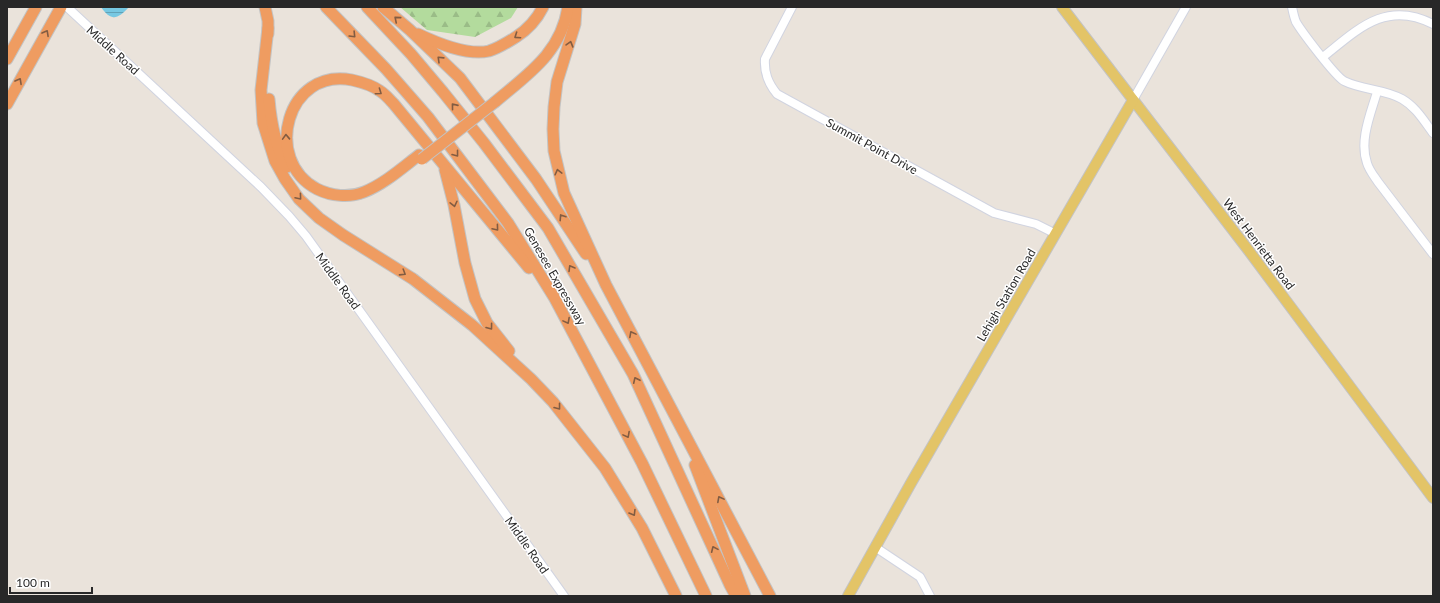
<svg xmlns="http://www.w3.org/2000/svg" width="1440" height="603" viewBox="0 0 1440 603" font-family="Lato,sans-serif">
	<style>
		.forest { fill: url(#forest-firs) }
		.water { fill: url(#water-rules) }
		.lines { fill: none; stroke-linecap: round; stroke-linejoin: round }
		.minor-casing { stroke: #d1d4e0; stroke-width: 10 }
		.major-casing { stroke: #c3c3c3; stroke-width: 12 }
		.highway-casing { stroke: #c3c3c3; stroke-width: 13 }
		.minor { stroke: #fff; stroke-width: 8 }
		.major { stroke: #e3c467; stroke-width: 10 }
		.highway { stroke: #ef9c61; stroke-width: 11 }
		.highway-bridge-casing { stroke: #c3c3c3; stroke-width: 13; stroke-linecap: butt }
		.highway-bridge { stroke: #ef9c61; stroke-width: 11 }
		.oneway { stroke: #825c42 }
		.labels { text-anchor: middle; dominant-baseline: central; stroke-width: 3; stroke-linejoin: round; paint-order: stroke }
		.street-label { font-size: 12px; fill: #282828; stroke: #fff }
	</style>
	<defs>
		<pattern id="forest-firs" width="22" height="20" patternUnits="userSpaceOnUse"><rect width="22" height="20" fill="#b3db9d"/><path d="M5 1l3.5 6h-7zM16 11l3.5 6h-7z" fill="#9abc87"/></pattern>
		<pattern id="water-rules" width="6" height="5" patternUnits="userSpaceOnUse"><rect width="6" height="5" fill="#77c8e2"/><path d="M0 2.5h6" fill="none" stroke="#62a2b7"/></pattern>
	</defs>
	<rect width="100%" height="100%" fill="#eae3db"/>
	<!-- forest -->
	<path class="forest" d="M400,7h118l-7,11 -36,19 -48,-7z"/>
	<!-- water -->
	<path class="water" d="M101,7h28c-11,12 -18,15 -28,0z"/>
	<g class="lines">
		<!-- minor casing -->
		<g class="minor-casing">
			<g id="minor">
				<path d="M67,7l194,180 28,29 17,20 258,360"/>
				<path d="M792,7l-27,52c-1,14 3,24 12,35l217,119 42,11 20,10"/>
				<path d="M1292,7c1,5 2,10 4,15 6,10 39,54 48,59 18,9 41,8 58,18 14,8 22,22 31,34"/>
				<path d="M1323,57c35,-28 63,-57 110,-33"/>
				<path d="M1377,92c-6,21 -18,48 -10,71 2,7 7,13 11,19l55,72"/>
				<path d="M1133,100l53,-93"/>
				<path d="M875,547l45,30 10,19"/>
			</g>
		</g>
		<!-- major casing -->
		<g class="major-casing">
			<g id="major">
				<path d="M1062,7l187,244 184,247"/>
				<path d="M848,596l63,-113 222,-383"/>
			</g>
		</g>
		<!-- highway casing -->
		<g class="highway-casing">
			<g id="highway">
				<path d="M265,7l3,14v13"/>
				<path d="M326,7l60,62 42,48 80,106 46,74 88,166 64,133"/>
				<path d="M367,7l44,47 32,38 41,51 64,85 85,146 97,211 6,11"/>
				<path d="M383,7l27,23 50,48 76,101 50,75"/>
				<path d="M576,7l-1,17 -18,58 -3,25 -1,22 1,22 10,42 42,92 164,311"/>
				<path d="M268,28l-7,62 2,33 12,38 10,18 14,20 20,19 24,17 70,44 59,46 59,54 22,23 52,66 37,60 34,68"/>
				<path d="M418,34c19,9 49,22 71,17 10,-3 19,-9 27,-14 11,-7 21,-18 27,-30"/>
				<path d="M7,59l29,-52"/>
				<path d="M269,99c2,24 6,47 18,68"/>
				<path d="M495,102c33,-28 66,-49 73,-95"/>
				<path d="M7,104l54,-97"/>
				<path d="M419,155c-17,13 -35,29 -55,37 -15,6 -33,4 -47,-3 -55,-29 -30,-122 35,-109 9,2 20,5 28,11 5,3 9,8 13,12l136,165"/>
				<path d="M445,170l9,35 11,58 10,36 12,24 22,28"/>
				<path d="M695,465l50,131"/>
			</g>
		</g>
		<!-- minor -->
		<use href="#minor" class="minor"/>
		<!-- major -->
		<use href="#major" class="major"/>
		<!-- highway -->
		<use href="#highway" class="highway"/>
		<!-- highway-bridge casing -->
		<g class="highway-bridge-casing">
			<path id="highway-bridge" d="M422,159l73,-57"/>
		</g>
		<!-- highway-bridge -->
		<use href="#highway-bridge" class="highway-bridge"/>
	</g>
	<!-- one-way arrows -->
	<defs><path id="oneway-chevron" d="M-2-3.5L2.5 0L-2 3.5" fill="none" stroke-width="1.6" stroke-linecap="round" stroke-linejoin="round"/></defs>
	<g class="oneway">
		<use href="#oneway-chevron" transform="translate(397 19) rotate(-140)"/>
		<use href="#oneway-chevron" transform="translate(46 33) rotate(-61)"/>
		<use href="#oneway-chevron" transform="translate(353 35) rotate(46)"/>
		<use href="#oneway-chevron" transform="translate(517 36) rotate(146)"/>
		<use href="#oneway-chevron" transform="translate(570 44) rotate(-74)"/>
		<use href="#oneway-chevron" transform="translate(440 59) rotate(-136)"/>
		<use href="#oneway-chevron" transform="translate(19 81) rotate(-61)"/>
		<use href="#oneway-chevron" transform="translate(379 92) rotate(35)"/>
		<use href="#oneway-chevron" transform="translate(454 106) rotate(-129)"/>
		<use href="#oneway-chevron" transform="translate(286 137) rotate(-92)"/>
		<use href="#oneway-chevron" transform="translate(456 154) rotate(52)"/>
		<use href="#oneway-chevron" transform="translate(558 172) rotate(-104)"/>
		<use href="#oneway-chevron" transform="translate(299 197) rotate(50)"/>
		<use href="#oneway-chevron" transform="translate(454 204) rotate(77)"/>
		<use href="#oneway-chevron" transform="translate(562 217) rotate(-123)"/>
		<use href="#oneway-chevron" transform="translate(496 228) rotate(50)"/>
		<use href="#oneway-chevron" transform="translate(571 268) rotate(-121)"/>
		<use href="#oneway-chevron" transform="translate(403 273) rotate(32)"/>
		<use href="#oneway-chevron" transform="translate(567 321) rotate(62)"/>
		<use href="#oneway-chevron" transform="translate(490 327) rotate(53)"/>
		<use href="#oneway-chevron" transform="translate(632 334) rotate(-118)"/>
		<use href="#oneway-chevron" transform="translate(636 380) rotate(-115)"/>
		<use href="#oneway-chevron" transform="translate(558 407) rotate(52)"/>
		<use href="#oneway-chevron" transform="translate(627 435) rotate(62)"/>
		<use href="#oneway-chevron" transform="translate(720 499) rotate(-118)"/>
		<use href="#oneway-chevron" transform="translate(633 513) rotate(59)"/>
		<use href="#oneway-chevron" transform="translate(714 549) rotate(-114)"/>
	</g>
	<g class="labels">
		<!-- street labels -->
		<g class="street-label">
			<text transform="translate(113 50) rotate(42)">Middle Road</text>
			<text transform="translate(872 146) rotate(29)">Summit Point Drive</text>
			<text transform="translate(1259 244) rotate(53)">West Henrietta Road</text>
			<text transform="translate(555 276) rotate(60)">Genesee Expressway</text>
			<text transform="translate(338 281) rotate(54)">Middle Road</text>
			<text transform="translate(1006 295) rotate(-60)">Lehigh Station Road</text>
			<text transform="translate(527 545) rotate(55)">Middle Road</text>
		</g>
	</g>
	<!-- border -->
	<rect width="1440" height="603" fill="none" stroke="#282828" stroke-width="16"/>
	<!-- scale -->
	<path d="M10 587v6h82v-6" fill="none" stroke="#282828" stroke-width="2"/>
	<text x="16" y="587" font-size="12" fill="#282828" stroke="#ffffff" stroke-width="3" paint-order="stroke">100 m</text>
</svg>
